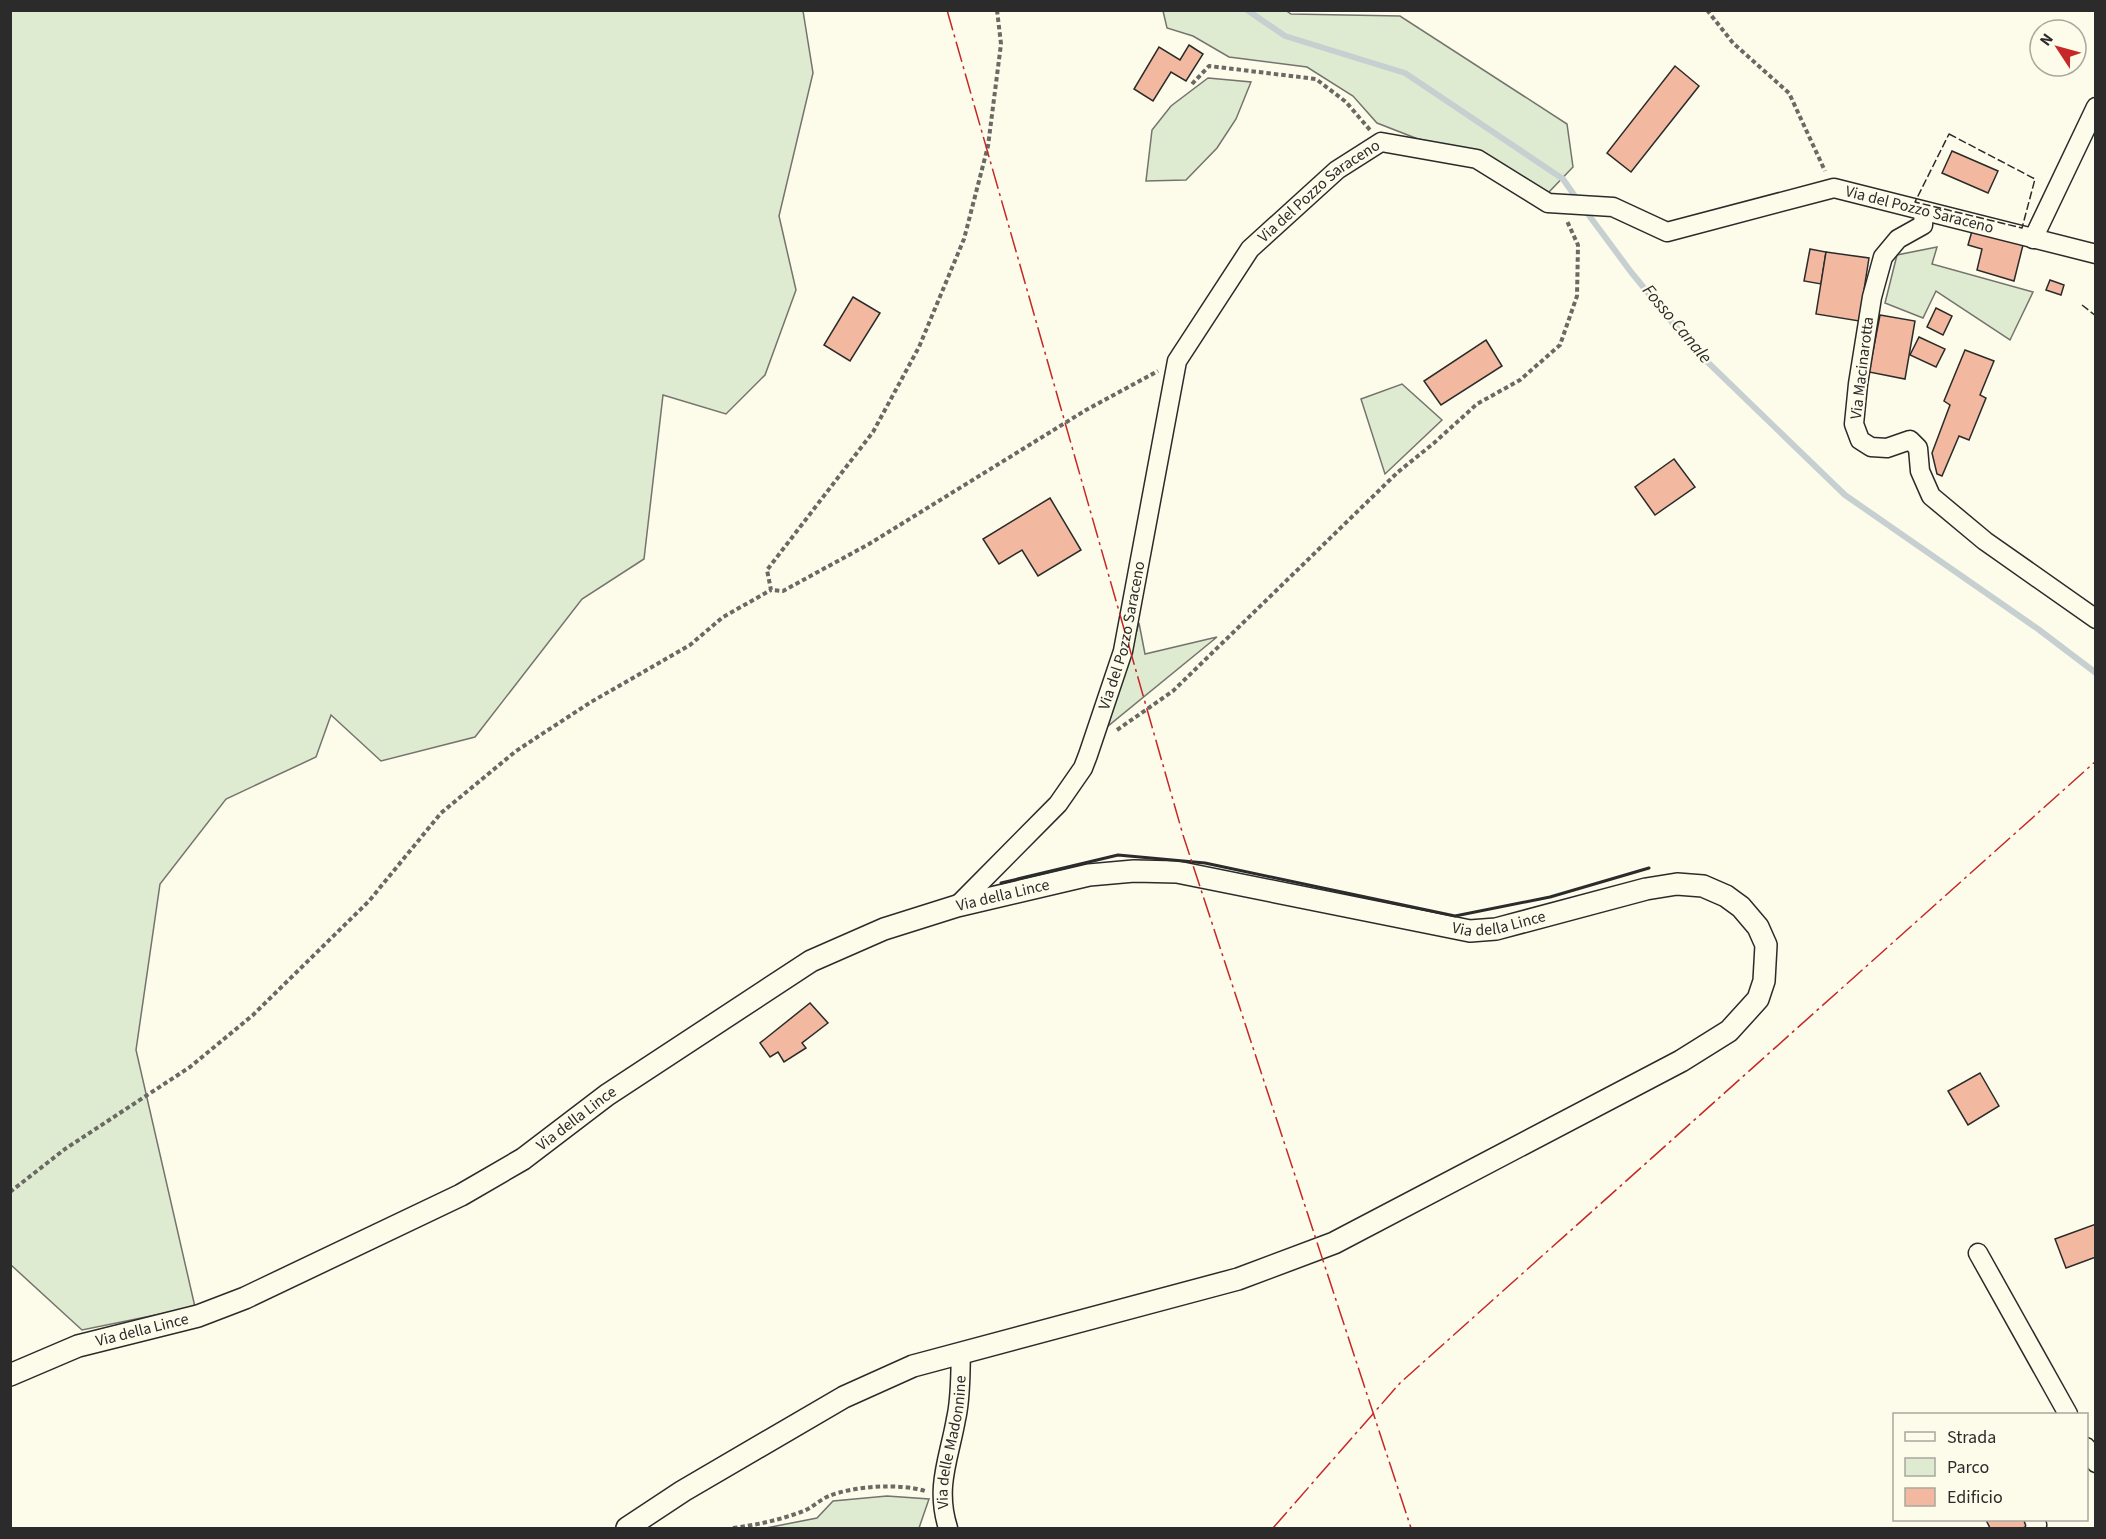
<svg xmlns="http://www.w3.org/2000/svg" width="2106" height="1539" viewBox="0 0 2106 1539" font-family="'Source Sans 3',sans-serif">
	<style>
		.green { fill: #deebd1; stroke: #74746e; stroke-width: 1.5 }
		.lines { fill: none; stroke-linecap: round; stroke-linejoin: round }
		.stream { stroke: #c7d0d0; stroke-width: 6 }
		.building { fill: #f2b8a0; stroke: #2b2b2b; stroke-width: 1.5 }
		.minor-casing { stroke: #2b2b2b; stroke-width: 21 }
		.tertiary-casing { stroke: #2b2b2b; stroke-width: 24 }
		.path { stroke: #6a6964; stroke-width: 4; stroke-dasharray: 4.5 3; stroke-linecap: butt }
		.minor { stroke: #fdfbea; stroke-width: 18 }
		.tertiary { stroke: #fdfbea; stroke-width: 21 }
		.fence { stroke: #2b2b2b; stroke-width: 1.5; stroke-dasharray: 8 3; stroke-linecap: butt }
		.wall { stroke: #2b2b2b; stroke-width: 3 }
		.power { stroke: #c62828; stroke-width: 1.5; stroke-dasharray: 21 4.5 3 4.5; stroke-linecap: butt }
		.labels { text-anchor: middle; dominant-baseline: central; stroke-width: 4.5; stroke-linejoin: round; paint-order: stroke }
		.street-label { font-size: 16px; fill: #2b2b2b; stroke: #fdfbea }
		.water-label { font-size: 18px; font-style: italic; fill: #2b2b2b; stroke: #fdfbea }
	</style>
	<rect width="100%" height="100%" fill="#fdfbea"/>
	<!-- green -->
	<g class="green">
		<path d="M1285,10l6,4 109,2 167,108 6,43 -25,26 -80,-44 -50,-10 -41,-16 -24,-27 -46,-29 -78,-10 -36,-21 -26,-8 -4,-17z"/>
		<path d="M10,11h793l10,62 -34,143 17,74 -31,85 -39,39 -63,-19 -19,164 -62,40 -107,138 -94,24 -50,-46 -15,42 -90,42 -66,85 -24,166 59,257 -113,23 -71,-65z"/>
		<path d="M1208,78l43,4 -15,37 -19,29 -31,32 -40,1 6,-51 19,-24z"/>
		<path d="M1937,247l-5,17 101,28 -23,48 -74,-49 -13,27 -38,-15 12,-48z"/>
		<path d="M1402,384l40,36 -57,54 -24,-75z"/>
		<path d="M1139,623l6,31 72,-17 -109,89z"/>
		<path d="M887,1496l42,3 -10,29h-153l51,-10 16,-17z"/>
	</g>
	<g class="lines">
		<!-- stream -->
		<g class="stream">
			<path d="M1247,10l38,26 120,37 158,106 16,23"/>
			<path d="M1585,210l46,62 62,76 152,147 193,134 58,44"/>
		</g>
	</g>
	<!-- building -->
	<g class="building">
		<path d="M1189,45l14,9 -17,27 -15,-9 -18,29 -19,-12 25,-42 21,13z"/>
		<path d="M1675,66l24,20 -68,86 -24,-19z"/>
		<path d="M1952,151l46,20 -10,22 -46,-20z"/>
		<path d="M1972,231l51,14 -9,36 -37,-11 5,-21 -14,-4z"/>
		<path d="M1810,249l16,3 -5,32 -17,-3z"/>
		<path d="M1826,252l43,6 -10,63 -43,-7z"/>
		<path d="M2050,280l14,5 -3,10 -15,-5z"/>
		<path d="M853,297l27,16 -30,48 -26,-16z"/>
		<path d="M1936,308l16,8 -9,19 -16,-8z"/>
		<path d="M1880,315l35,6 -10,58 -36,-7z"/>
		<path d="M1919,337l26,12 -9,18 -26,-12z"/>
		<path d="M1486,340l16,26 -61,39 -17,-24z"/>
		<path d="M1965,350l29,11 -14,34 6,3 -17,42 -10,-4 -17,40 -5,-2 -5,-21 18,-48 -6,-4z"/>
		<path d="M1674,459l21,28 -40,28 -20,-28z"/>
		<path d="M1050,498l31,52 -43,26 -16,-26 -23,14 -16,-25z"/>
		<path d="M810,1003l18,20 -26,20 4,5 -22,14 -6,-10 -8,5 -10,-14z"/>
		<path d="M1980,1073l19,33 -31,19 -20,-34z"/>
		<path d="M2096,1224v33l-30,11 -11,-29z"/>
		<path d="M1986,1520h42l2,5 -7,3h-33z"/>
	</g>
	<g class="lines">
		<!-- minor casing -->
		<g class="minor-casing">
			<g id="minor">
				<path d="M1924,211l-1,14 -25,14 -15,18 -11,40 -14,87 -4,40 6,16 11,7 16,1 23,-8 8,8 2,23 11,25 54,45 111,78"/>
				<path d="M2033,239l63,-132"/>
				<path id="s1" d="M957,906l101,-102 25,-36 5,-13 35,-104 54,-290 73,-112 87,-79 44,-28 96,17 71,44 65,4 54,25 167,-44 262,66"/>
				<path d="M1978,1253l90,161"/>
				<path d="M2086,1447l10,16"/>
				<path d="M2034,1520l3,5 -2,3"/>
				<path id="s2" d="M948,1528c-13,-41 1,-69 8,-109 5,-21 4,-44 5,-65"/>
			</g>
		</g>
		<!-- tertiary casing -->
		<g class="tertiary-casing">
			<g id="tertiary">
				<path id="s3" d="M10,1375l68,-29 120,-30 47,-18 216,-103 62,-36 84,-64 204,-134 73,-32 73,-23 132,-31 45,-4 43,1 293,59 26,-2 150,-40 31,-5 26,2 23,10 15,11 17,20 8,18 -2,36 -6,18 -29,32 -48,30 -347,182 -96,36 -325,87 -69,31 -161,94 -56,37"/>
			</g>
		</g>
		<!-- path -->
		<g class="path">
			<path d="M997,10l4,34 -13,102 -24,93 -45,108 -46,85 -106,138 4,20 12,1 86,-47 217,-134 72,-39"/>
			<path d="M1707,10l26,33 56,50 36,78"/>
			<path d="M1192,84l17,-18 107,13 30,23 24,28"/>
			<path d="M1117,730l56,-39 225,-219 36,-29 43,-39 43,-24 40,-35 17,-49 1,-51 -11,-24"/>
			<path d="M10,1192l55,-43 125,-82 63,-52 116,-114 72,-88 75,-62 75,-49 99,-57 33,-28 48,-27"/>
			<path d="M733,1528c24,-3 46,-8 68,-16 10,-3 18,-12 28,-16 24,-10 72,-13 96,-5"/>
		</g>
		<!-- minor -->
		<use href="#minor" class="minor"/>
		<!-- tertiary -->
		<use href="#tertiary" class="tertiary"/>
		<!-- fence -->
		<g class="fence">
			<path d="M1949,134l86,45 -13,49 -107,-26z"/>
			<path d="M2082,305l14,11"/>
		</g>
		<!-- wall -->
		<path class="wall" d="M1001,883l117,-28 87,8 250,53 95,-19 99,-29"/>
		<!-- power -->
		<g class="power">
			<path d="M947,10l236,825 228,693"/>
			<path d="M1273,1528l127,-145 696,-622"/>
		</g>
	</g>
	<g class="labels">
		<!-- street labels -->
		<g class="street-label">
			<text stroke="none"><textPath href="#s1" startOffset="830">Via del Pozzo Saraceno</textPath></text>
			<text stroke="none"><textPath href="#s1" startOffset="1476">Via del Pozzo Saraceno</textPath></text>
			<text transform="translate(1862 368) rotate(-83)">Via Macinarotta</text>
			<text stroke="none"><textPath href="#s1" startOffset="326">Via del Pozzo Saraceno</textPath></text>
			<text stroke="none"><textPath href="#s3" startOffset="1112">Via della Lince</textPath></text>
			<text stroke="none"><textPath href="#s3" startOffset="1617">Via della Lince</textPath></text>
			<text stroke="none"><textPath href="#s3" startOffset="626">Via della Lince</textPath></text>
			<text stroke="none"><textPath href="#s3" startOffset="140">Via della Lince</textPath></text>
			<text stroke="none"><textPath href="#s2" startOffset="87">Via delle Madonnine</textPath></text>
		</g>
		<!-- water labels -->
		<g class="water-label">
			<text transform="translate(1677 324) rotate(50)">Fosso Canale</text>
		</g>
	</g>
	<!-- border -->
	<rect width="2106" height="1539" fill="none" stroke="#2b2b2b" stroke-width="24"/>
	<!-- legend -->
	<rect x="1893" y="1413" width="195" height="108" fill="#fdfbea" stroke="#a9a89e" stroke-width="1.5"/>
	<rect x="1905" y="1432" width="30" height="9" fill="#fdfbea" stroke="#a9a89e" stroke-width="1.5"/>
	<text x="1947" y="1443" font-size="18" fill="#2b2b2b">Strada</text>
	<rect x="1905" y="1458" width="30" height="18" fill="#deebd1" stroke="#a9a89e" stroke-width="1.5"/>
	<text x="1947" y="1473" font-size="18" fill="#2b2b2b">Parco</text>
	<rect x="1905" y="1488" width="30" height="18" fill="#f2b8a0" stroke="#a9a89e" stroke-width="1.5"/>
	<text x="1947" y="1503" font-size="18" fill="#2b2b2b">Edificio</text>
	<!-- north arrow -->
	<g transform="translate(2058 48) rotate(306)"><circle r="28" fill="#fdfbea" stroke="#a9a89e" stroke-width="1.5"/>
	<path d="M0-4.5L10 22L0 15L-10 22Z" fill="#c62828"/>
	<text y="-9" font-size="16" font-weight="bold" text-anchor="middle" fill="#2b2b2b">N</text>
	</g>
</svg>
